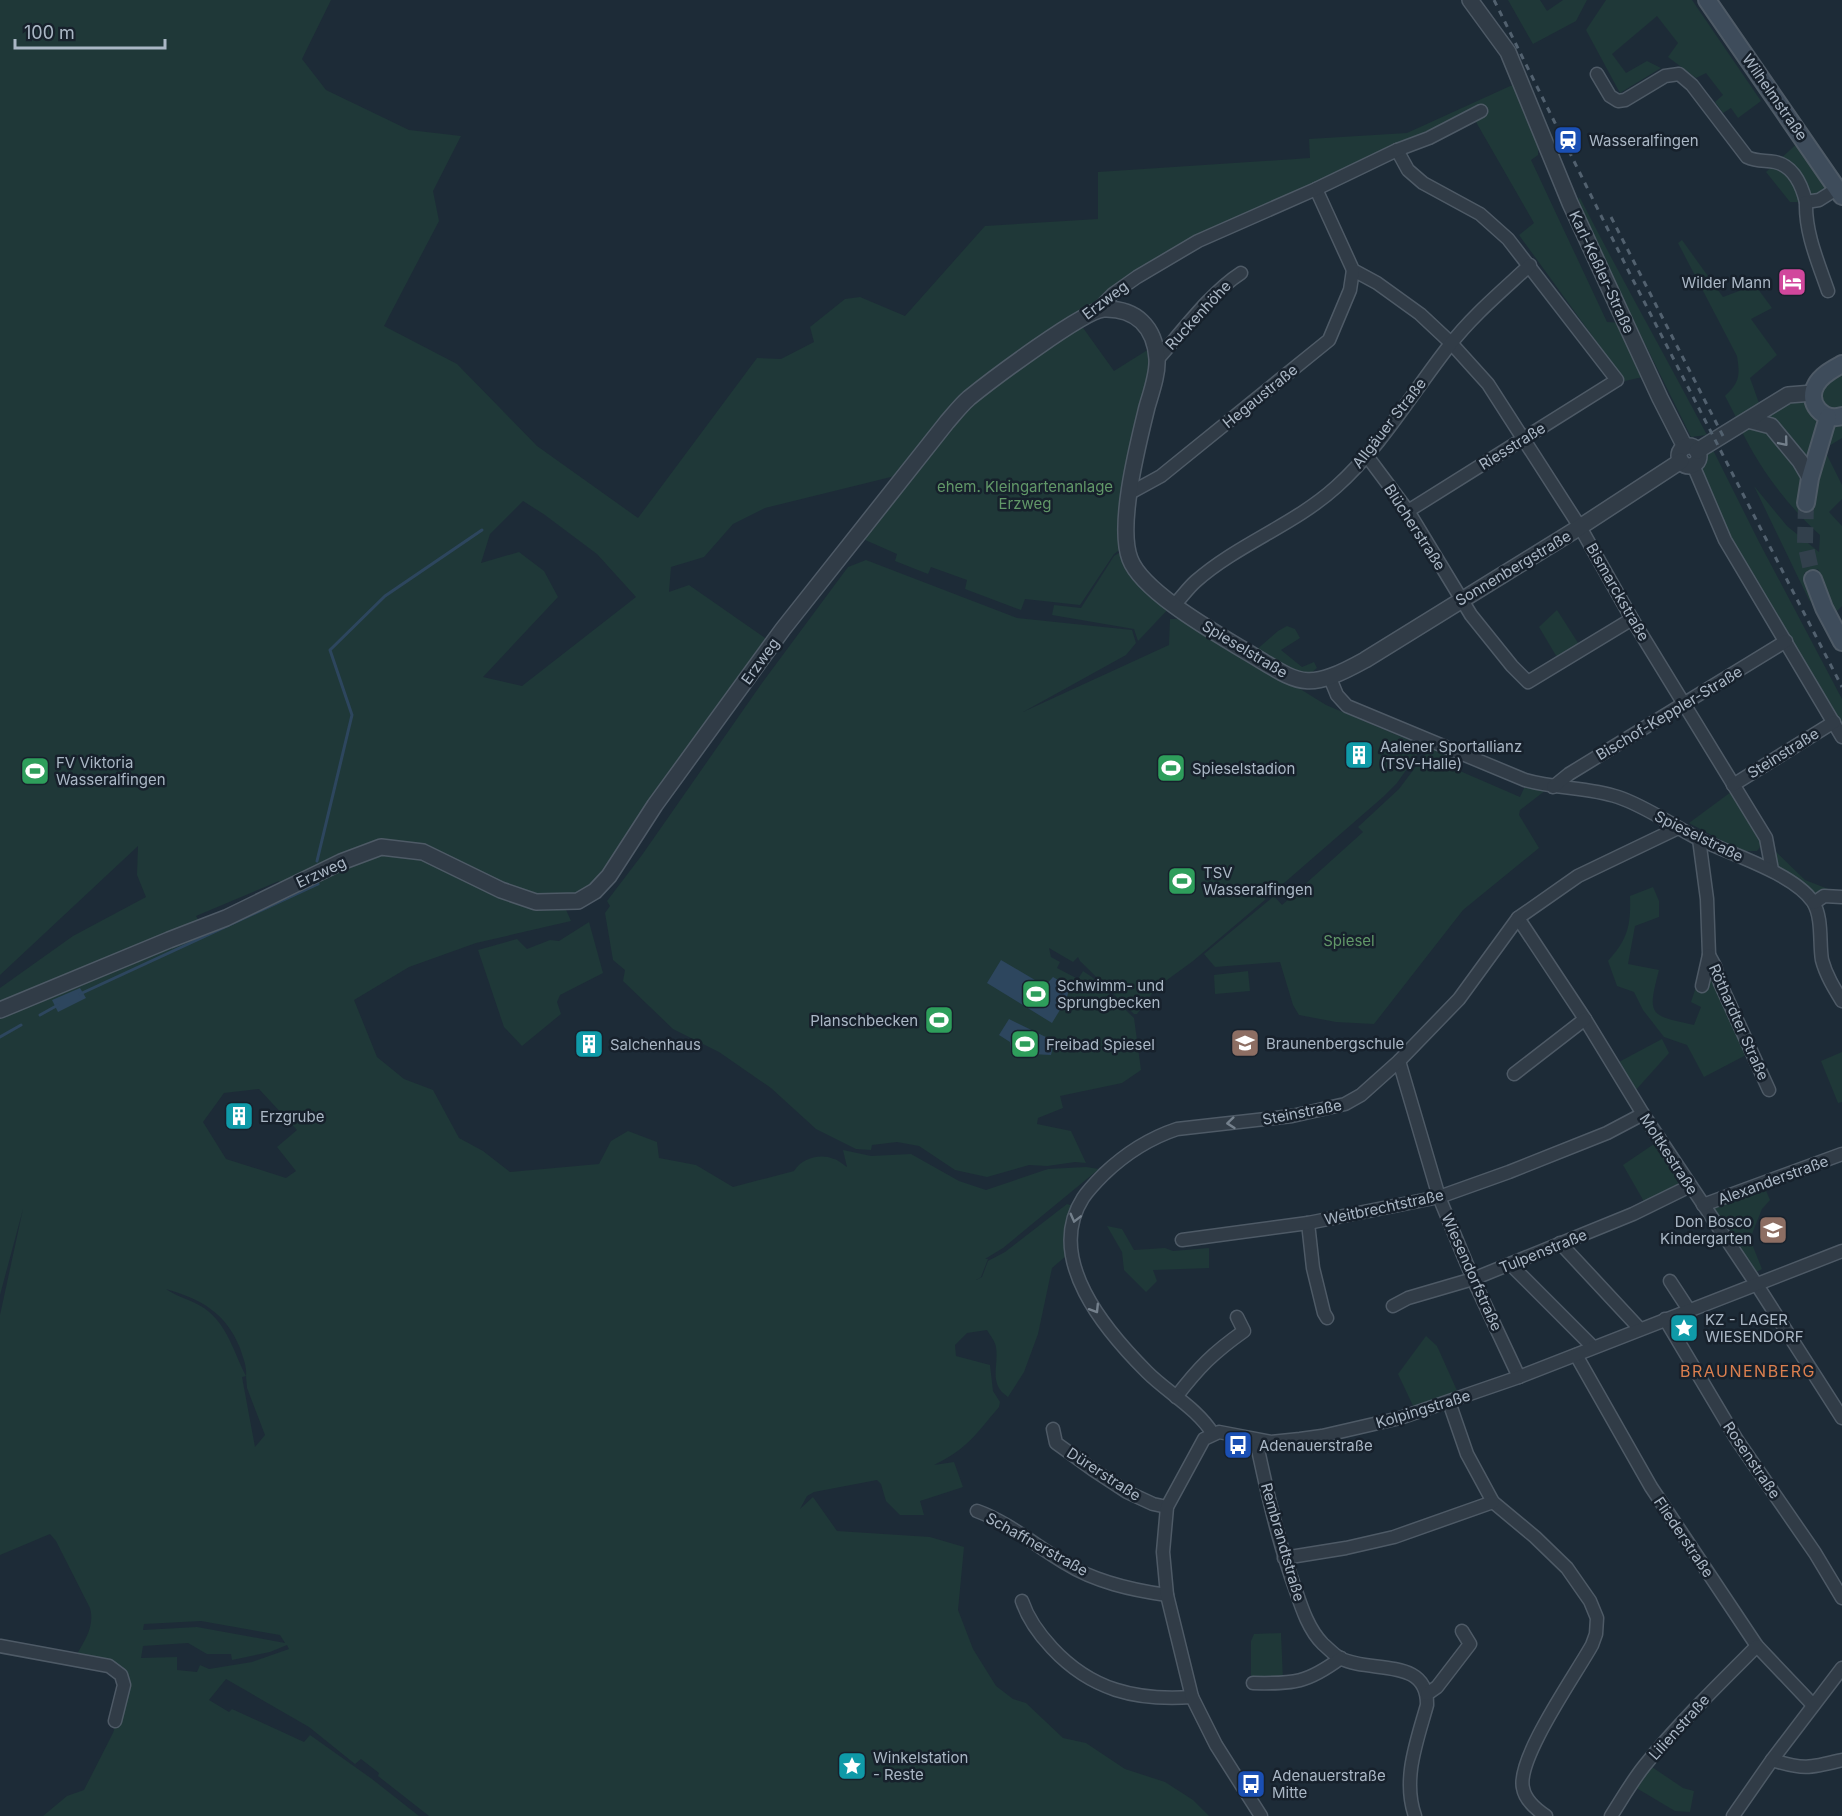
<svg xmlns="http://www.w3.org/2000/svg" width="1842" height="1816" viewBox="0 0 1842 1816" font-family="Inter,sans-serif">
	<style>
		.green { fill: #1f3838; fill-rule: evenodd }
		.water { fill: #2d465e }
		.lines { fill: none; stroke-linecap: round; stroke-linejoin: round }
		.stream { stroke: #2d465e; stroke-width: 3 }
		.secondary-tunnel { stroke: #32404c; stroke-width: 16; stroke-dasharray: 16 8; stroke-linecap: butt }
		.minor-casing { stroke: #4e5a66; stroke-width: 15 }
		.tertiary-casing { stroke: #4e5a66; stroke-width: 18 }
		.secondary-casing { stroke: #4e5a66; stroke-width: 20 }
		.minor { stroke: #313c47; stroke-width: 12 }
		.tertiary { stroke: #313c47; stroke-width: 15 }
		.secondary { stroke: #3e4c5b; stroke-width: 16 }
		.rail { stroke: #52616f; stroke-width: 3; stroke-dasharray: 6 6; stroke-linecap: butt }
		.oneway { stroke: #74808c }
		.labels { text-anchor: middle; dominant-baseline: central; stroke-width: 5; stroke-linejoin: round; paint-order: stroke }
		.street-label { font-size: 15px; fill: #aab7c5; stroke: #17212c }
		.poi-label { font-size: 15px; fill: #aab7c5; stroke: #17212c; text-anchor: start }
		.park-label { font-size: 15px; fill: #619768; stroke: #17212c }
		.neighbourhood-label { font-size: 16px; letter-spacing: 1.5px; fill: #db7f4f; stroke: #17212c }
	</style>
	<rect width="100%" height="100%" fill="#1d2b37"/>
	<!-- green -->
	<g class="green">
		<path d="M0,0h331l-29,59 24,31 83,40 52,6 -28,55 6,30 -55,105 73,38 80,82 101,72 119,-160 24,1 33,-17 -4,-15 35,-28 15,-2 45,19 80,-90 113,-7v-47l212,-14 -1,-19 98,-6 112,-51 19,62v11l-7,5 76,162 17,1 23,53 -22,5 -106,-146 15,-12 -62,-108 -338,159 -146,104 -89,97 -134,33 -32,16 -29,33 -33,10 -2,25 20,-7 79,55 -168,236 -19,17 -22,1 12,27 -95,22 -67,24 -55,33 23,57 27,22 29,11 26,48 24,13 27,21 89,-8 12,-23 17,-10 29,11 2,16 37,7 37,22 61,-16c8,-13 26,-18 40,-12 5,1 9,6 13,8l-4,-17 28,6 40,-2 48,27 27,9 62,-21 38,-2 13,2 -96,79 -18,11h3l-7,18 -5,3 6,-3 6,-16 17,-9 62,-48 6,2 -5,20 -2,30 -14,12 -14,66 -14,38 -16,25c-20,-13 -9,-30 -12,-50 -1,-6 -6,-12 -9,-17l-20,3 -12,12 1,11 34,9 3,26 7,11 -1,5c-23,27 -32,42 -65,58l20,-3 9,25 -43,14 4,14h-24l-14,-14 -5,-17 -4,-4 -63,12 -7,4 -7,13 13,-12 24,34 93,6 34,10 -6,63 15,39 23,37 17,13 13,4 37,35 23,5 39,26 40,13 28,18 16,16h-780l-51,-40 1,-3 -18,-14 -6,5 -46,-37 -83,-48 -17,21 20,12 3,-3 72,33 6,-7 62,44 47,37h-376l24,-20 17,-6 29,-57 6,-18 6,-42 -49,-17c9,-16 19,-30 14,-48l-34,-67 -6,-7 -50,21v-240l23,-106 -23,86v-307l73,-52 73,-39 -9,-22 1,-29 -138,129zM523,501l22,14 52,39 39,43 -114,89 -39,-9 75,-80 -14,-26 -25,-19 -38,11 9,-29zM279,881l-4,21 -67,34 -12,-20zM259,1089l38,41 -20,17 19,24 -10,7 -60,-19 -23,-37 21,-29zM166,1289c35,10 60,24 74,59 3,10 7,18 6,28 -13,-25 -18,-51 -42,-68 -12,-8 -27,-11 -38,-19zM246,1376l1,12 18,47 -10,12 -13,-70zM201,1621l79,14 5,8 -88,-16 -54,3 1,-6zM188,1643l19,11h24l1,6 38,-8 17,-7 2,4 -37,13 -43,7 -9,-4 -3,7 -20,-2v-13l-36,1 2,-12z"/>
		<path d="M1508,0h32l7,11 16,-11h24l-11,21 -43,23z"/>
		<path d="M1606,0h86l69,101 -23,17 -7,-10 -8,5 -8,-11 8,-7 -17,-22 -10,5 -28,-21 10,-14 -21,-27 -45,38 14,19 21,-12 14,7 -41,25 -34,-63z"/>
		<path d="M1802,139l33,49 -29,14h-16l-24,-30z"/>
		<path d="M1580,198c41,80 85,157 127,237l-16,2 -117,-237z"/>
		<path d="M1682,240l41,57 32,-12 17,23 -21,11 26,36 -27,23 10,28 -22,15 -13,-25c15,-14 15,-21 12,-40l-59,-113z"/>
		<path d="M1081,325l33,46 35,-22v36l-27,163 -8,6 -34,51 -55,-6 -4,11 -56,-21 2,-9 -36,-13 -3,7 -33,-13 2,-7 -34,-15 106,-136z"/>
		<path d="M1842,365v73l-18,11 18,36v14l-13,13 13,14v80l-7,7 -17,-44 -14,4 9,31 -4,-4 -55,-114 33,40 32,26 1,-17c-34,-31 -59,-65 -79,-105l47,-33 27,-2z"/>
		<path d="M1713,450l45,90 84,159v35l-115,-195 -24,-69 1,-14z"/>
		<path d="M1122,551l49,55 -33,35 -4,-12 -82,-14 2,-10 27,3 33,-52z"/>
		<path d="M866,560l151,58 115,12 4,13 -10,12 -103,57 146,-67 1,-26h17l139,86 97,41 -26,37 -14,14 -115,100 -15,-7 -3,1 16,8 -73,62 -37,27 -19,26h-3l-54,-53 -2,-4 -5,5 -24,-14 2,9 9,5 -3,6 21,11 5,-8 9,6 42,41 7,52 -19,13 -62,13 3,12 -25,10 -1,6 34,7 15,32 -11,-1 -28,4 -18,-1 -42,12 -32,-7 -36,-24 -22,-4 -25,3 -1,5 -15,-1 -40,-20 -45,-41 -52,-36 -46,-23 -50,-48 2,-11 -12,-10 -8,-47 5,-7 -3,-5 35,-46 120,-172 86,-116z"/>
		<path d="M1557,610l23,36 -22,13 -19,-32z"/>
		<path d="M1287,626l8,3 5,9 -19,12 21,17 12,-5 3,6 -6,5h-16l-40,-22 23,-20z"/>
		<path d="M1432,745l26,10 -5,13 67,29 6,-13 20,6 -26,20 -1,5 20,33 -76,62 -89,114 -38,-2 -37,-7 -6,-10 -13,-43 -65,5 -11,-13 70,-58 8,9 81,-73 -5,-5 41,-38z"/>
		<path d="M1731,792l30,47v7l-4,5h-16l-52,-28z"/>
		<path d="M1771,847l34,33 31,12 -22,8 -38,-32z"/>
		<path d="M1653,887l6,14v16l-24,9 -7,38 31,6c-12,46 -10,45 35,55l7,-18 -10,-5 5,-15 15,-21 37,88 -44,23 -17,-32 -23,-8 -21,-27 -9,-18 -17,-6 -9,-25c20,-22 23,-36 22,-65z"/>
		<path d="M589,922l14,51 -43,22 -3,7 4,12 -39,32 -18,-19 -26,-77 39,-11 10,10 23,-9 9,1z"/>
		<path d="M1248,971l2,20 -35,3 -1,-19z"/>
		<path d="M1662,1039l7,14 -35,39 -17,-29z"/>
		<path d="M1842,1052v50l-4,1 -17,-42z"/>
		<path d="M1657,1142l30,43 -41,20 -23,-40z"/>
		<path d="M1764,1186l6,14 -8,9 -12,30 12,30 -8,4 -45,-66z"/>
		<path d="M1107,1226l15,3 12,21 31,-2 8,3 36,-3v20l-56,2 4,11 -11,11 -22,-22 -2,-18z"/>
		<path d="M1426,1336l11,10 22,49 -44,15 -17,-36z"/>
		<path d="M1281,1633l2,47h-32v-39l3,-7z"/>
		<path d="M1649,1765l34,23 11,3 -4,21 -15,-1 -42,-25z"/>
	</g>
	<!-- water -->
	<g class="water">
		<path d="M1001,960l44,26 8,-9 17,10 -4,13 -14,23 -65,-40z"/>
		<path d="M80,988l6,10 -28,14 -6,-12z"/>
		<path d="M1009,1019l45,22 -3,14 -40,-2 -1,-11 -11,-7z"/>
	</g>
	<g class="lines">
		<!-- stream -->
		<g class="stream">
			<path d="M317,861l35,-146 -22,-65 55,-54 97,-66"/>
			<path d="M80,994l238,-110"/>
			<path d="M40,1015l18,-10"/>
			<path d="M0,1037l21,-12"/>
		</g>
		<!-- secondary-tunnel -->
		<path class="secondary-tunnel" d="M1806,503l-1,40 8,36"/>
		<!-- minor casing -->
		<g class="minor-casing">
			<g id="minor">
				<path d="M1597,74l13,22 8,5 7,-1 40,-24 14,-2 13,11 55,72c10,5 18,3 28,5 19,4 27,24 31,40l13,-2 19,-12"/>
				<path d="M1397,150l11,20 15,13 57,31 28,25 109,141 -209,131"/>
				<path d="M1316,189l37,81 24,13 43,31 31,29 37,41 92,143 52,92 134,219 6,32"/>
				<path d="M1806,202c-1,31 12,60 22,89"/>
				<path d="M1098,309l15,-15 24,-17 61,-36 118,-52 81,-39 32,-12 52,-27"/>
				<path d="M1157,360c25,-28 53,-67 84,-87"/>
				<path d="M1367,456l41,55 63,104 41,51 16,16 104,-63"/>
				<path d="M1693,465l32,75 117,197"/>
				<path d="M1130,493l31,-17 168,-136 21,-50 3,-20"/>
				<path d="M1175,604c7,-7 13,-16 21,-23 42,-37 98,-56 140,-94 45,-40 76,-94 113,-141 23,-30 53,-55 81,-81"/>
				<path d="M1330,678l7,17 10,11 178,74c31,9 63,7 93,17 27,9 52,27 77,40 32,16 99,36 118,65 10,16 6,41 9,58 4,15 12,28 20,41"/>
				<path d="M1733,785l101,-63"/>
				<path d="M1553,787l16,-13 217,-133"/>
				<path d="M1699,839l8,60 2,56 -7,31"/>
				<path d="M1814,903l10,-7 18,1"/>
				<path d="M1518,918l67,101 58,95 114,171 85,133"/>
				<path d="M1709,955l6,11 5,17 49,107"/>
				<path d="M1399,1061l40,136 34,82 46,98"/>
				<path d="M1514,1074l71,-55"/>
				<path d="M1703,1205l139,-51"/>
				<path d="M1308,1223l5,45 11,45 3,5"/>
				<path d="M1182,1240l126,-17 131,-26 70,-25 98,-39 36,-19"/>
				<path d="M1560,1243l80,86"/>
				<path d="M1510,1264l83,83"/>
				<path d="M1670,1281l19,29"/>
				<path d="M1393,1306l15,-8 65,-19 160,-65 57,-28"/>
				<path d="M1665,1319l72,121 78,113 27,45"/>
				<path d="M1576,1355l75,132 106,159 56,59"/>
				<path d="M1176,1397c23,-30 37,-44 68,-66l-7,-14"/>
				<path d="M1449,1402l18,52 26,48 42,35 32,31 23,33 7,17 -1,16 -4,11c-16,29 -76,114 -69,143 2,12 14,22 23,28"/>
				<path d="M1053,1429l3,14 36,26 35,23 26,12 14,3"/>
				<path d="M1213,1434c-16,-26 -45,-41 -66,-62 -41,-41 -103,-113 -64,-174 6,-9 14,-17 21,-24 21,-20 46,-36 73,-45l115,-13 53,-12 16,-9 38,-34 60,-62 59,-81 60,-42 100,-48"/>
				<path d="M1256,1440c11,52 22,101 40,151 6,18 13,39 27,53 5,4 11,11 17,14 30,16 88,-2 87,47 -10,36 -25,74 -12,111"/>
				<path d="M977,1511c31,11 59,35 88,52 30,19 67,27 102,32"/>
				<path d="M1284,1558l62,-10 48,-11 99,-35"/>
				<path d="M1022,1601c6,18 17,33 30,47 39,42 84,53 140,49"/>
				<path d="M0,1646l109,20 12,9 3,10 -9,36"/>
				<path d="M1253,1683c41,1 54,0 88,-25"/>
				<path d="M1427,1694l10,-7 33,-43 -8,-13"/>
				<path d="M1772,1760c32,10 38,8 70,0"/>
				<path d="M1261,1816l-45,-71 -24,-48 -25,-102 -4,-43 4,-45 37,-68 15,-7 52,10 29,-3 22,-3 78,-18 119,-41 323,-126"/>
				<path d="M1611,1816c11,-17 21,-35 34,-51 34,-42 73,-80 112,-119"/>
				<path d="M1733,1816l39,-56 70,-92"/>
			</g>
		</g>
		<!-- tertiary casing -->
		<g class="tertiary-casing">
			<g id="tertiary">
				<path d="M1470,0l38,52 62,151 90,195 25,49"/>
				<path d="M1748,420l23,6 29,35 10,17"/>
				<circle cx="1689" cy="456" r="10"/>
				<path d="M1697,451l91,-56 25,-2"/>
				<path d="M0,1010l169,-70 57,-22 115,-56 40,-15 42,5 78,38 35,12 42,-1 17,-10 14,-15 46,-71 128,-176 164,-207c7,-8 14,-17 22,-24 21,-17 115,-88 135,-89 32,-1 51,18 53,50 1,15 -6,34 -10,48 -9,37 -30,118 -17,152 12,32 82,72 112,90 57,33 60,46 123,11l215,-133 101,-66"/>
			</g>
		</g>
		<!-- secondary casing -->
		<g class="secondary-casing">
			<g id="secondary">
				<path d="M1707,0l135,196"/>
				<path d="M1842,364c-9,5 -21,11 -26,21 -10,18 7,37 26,31"/>
				<path d="M1806,503l4,-25 18,-61"/>
				<path d="M1813,579l11,29 18,34"/>
			</g>
		</g>
		<!-- minor -->
		<use href="#minor" class="minor"/>
		<!-- tertiary -->
		<use href="#tertiary" class="tertiary"/>
		<!-- secondary -->
		<use href="#secondary" class="secondary"/>
		<!-- rail -->
		<g class="rail">
			<path d="M1494,0l138,278 210,409"/>
			<path d="M1611,217l112,219"/>
		</g>
	</g>
	<!-- one-way arrows -->
	<defs><path id="oneway-chevron" d="M-2-3.5L2.5 0L-2 3.5" fill="none" stroke-width="1.6" stroke-linecap="round" stroke-linejoin="round" transform="scale(1.5)"/></defs>
	<g class="oneway">
		<use href="#oneway-chevron" transform="translate(1784 442) rotate(50)"/>
		<use href="#oneway-chevron" transform="translate(1231 1123) rotate(174)"/>
		<use href="#oneway-chevron" transform="translate(1075 1218) rotate(104)"/>
		<use href="#oneway-chevron" transform="translate(1095 1309) rotate(58)"/>
	</g>
	<!-- icons -->
	<defs>
		<g id="station-square" transform="scale(1.5)"><rect x="-9" y="-9" width="18" height="18" rx="4" fill="#1a4fb4" stroke="#17212c"/><path d="M-3-6H3Q5-6 5-4V2Q5 4 3 4L4.5 6H3L1.5 4h-3L-3 6H-4.5L-3 4Q-5 4-5 2V-4Q-5-6-3-6ZM-3.5-4v3h7v-3ZM-3.5 1v1.5H-2V1ZM2 1v1.5H3.5V1Z" fill="#fff"/></g>
		<g id="hotel-square" transform="scale(1.5)"><rect x="-9" y="-9" width="18" height="18" rx="4" fill="#d1479c" stroke="#17212c"/><path d="M-6-4.5h1.5V1H6V5H4.5V3h-9V5H-6ZM-4 0a1.8 1.8 0 1 1 3.6 0ZM.5 0V-2.5h3Q6-2.5 6 0Z" fill="#fff"/></g>
		<g id="building-square" transform="scale(1.5)"><rect x="-9" y="-9" width="18" height="18" rx="4" fill="#0f9aa8" stroke="#17212c"/><path d="M-4-6H4V6H1V3H-1V6H-4ZM-2.5-4.3h1.7v1.8h-1.7ZM.8-4.3h1.7v1.8H.8ZM-2.5-1h1.7V.8h-1.7ZM.8-1h1.7V.8H.8Z" fill="#fff"/></g>
		<g id="stadium-square" transform="scale(1.5)"><rect x="-9" y="-9" width="18" height="18" rx="4" fill="#2e9e5b" stroke="#17212c"/><path d="M0-5a6.5 5 0 1 0 0 10a6.5 5 0 1 0 0-10ZM-3.5-1.8h7v3.6h-7Z" fill="#fff"/></g>
		<g id="school-square" transform="scale(1.5)"><rect x="-9" y="-9" width="18" height="18" rx="4" fill="#8d6e63" stroke="#17212c"/><path d="M0-5L7-2L0 1L-7-2ZM-4 1L0 2.5L4 1V4Q0 6-4 4Z" fill="#fff"/></g>
		<g id="sight-square" transform="scale(1.5)"><rect x="-9" y="-9" width="18" height="18" rx="4" fill="#0f9aa8" stroke="#17212c"/><path d="M0-6L1.8-2.2L6-1.7L2.9 1.2L3.7 5.4L0 3.3L-3.7 5.4L-2.9 1.2L-6-1.7L-1.8-2.2Z" fill="#fff"/></g>
		<g id="bus-square" transform="scale(1.5)"><rect x="-9" y="-9" width="18" height="18" rx="4" fill="#1a4fb4" stroke="#17212c"/><path d="M-5-6H5V4H4V6H2V4H-2V6H-4V4H-5ZM-3.5-4V0h7V-4ZM-3.5 1.2v1.5H-2V1.2ZM2 1.2v1.5H3.5V1.2Z" fill="#fff"/></g>
	</defs>
	<g fill-rule="evenodd">
		<use href="#station-square" x="1568" y="140"/>
		<use href="#hotel-square" x="1792" y="282"/>
		<use href="#building-square" x="1359" y="755"/>
		<use href="#stadium-square" x="1171" y="768"/>
		<use href="#stadium-square" x="35" y="771"/>
		<use href="#stadium-square" x="1182" y="881"/>
		<use href="#stadium-square" x="1036" y="994"/>
		<use href="#stadium-square" x="939" y="1020"/>
		<use href="#school-square" x="1245" y="1043"/>
		<use href="#building-square" x="589" y="1044"/>
		<use href="#stadium-square" x="1025" y="1044"/>
		<use href="#building-square" x="239" y="1116"/>
		<use href="#school-square" x="1773" y="1230"/>
		<use href="#sight-square" x="1684" y="1328"/>
		<use href="#bus-square" x="1238" y="1445"/>
		<use href="#sight-square" x="852" y="1766"/>
		<use href="#bus-square" x="1251" y="1784"/>
	</g>
	<g class="labels">
		<!-- street labels -->
		<g class="street-label">
			<text transform="translate(1775 97) rotate(55)">Wilhelmstraße</text>
			<text transform="translate(1602 272) rotate(65)">Karl-Keßler-Straße</text>
			<text transform="translate(1105 300) rotate(-37)">Erzweg</text>
			<text transform="translate(1198 315) rotate(-47)">Ruckenhöhe</text>
			<text transform="translate(1260 396) rotate(-39)">Hegaustraße</text>
			<text transform="translate(1389 423) rotate(-52)">Allgäuer Straße</text>
			<text transform="translate(1512 446) rotate(-32)">Riesstraße</text>
			<text transform="translate(1415 527) rotate(57)">Blücherstraße</text>
			<text transform="translate(1513 568) rotate(-31)">Sonnenbergstraße</text>
			<text transform="translate(1618 592) rotate(60)">Bismarckstraße</text>
			<text transform="translate(1245 649) rotate(31)">Spieselstraße</text>
			<text transform="translate(760 661) rotate(-54)">Erzweg</text>
			<text transform="translate(1669 713) rotate(-31)">Bischof-Keppler-Straße</text>
			<text transform="translate(1783 753) rotate(-32)">Steinstraße</text>
			<text transform="translate(1699 836) rotate(26)">Spieselstraße</text>
			<text transform="translate(321 872) rotate(-25)">Erzweg</text>
			<text transform="translate(1739 1022) rotate(66)">Röthardter Straße</text>
			<text transform="translate(1302 1112) rotate(-11)">Steinstraße</text>
			<text transform="translate(1669 1154) rotate(57)">Moltkestraße</text>
			<text transform="translate(1773 1180) rotate(-20)">Alexanderstraße</text>
			<text transform="translate(1384 1207) rotate(-12)">Weitbrechtstraße</text>
			<text transform="translate(1543 1251) rotate(-22)">Tulpenstraße</text>
			<text transform="translate(1472 1272) rotate(66)">Wiesendorfstraße</text>
			<text transform="translate(1423 1409) rotate(-17)">Kolpingstraße</text>
			<text transform="translate(1752 1460) rotate(56)">Rosenstraße</text>
			<text transform="translate(1104 1474) rotate(33)">Dürerstraße</text>
			<text transform="translate(1684 1537) rotate(56)">Fliederstraße</text>
			<text transform="translate(1283 1542) rotate(74)">Rembrandtstraße</text>
			<text transform="translate(1037 1544) rotate(29)">Schaffnerstraße</text>
			<text transform="translate(1679 1727) rotate(-48)">Lilienstraße</text>
		</g>
		<!-- poi labels -->
		<g class="poi-label">
			<text x="1589" y="140">Wasseralfingen</text>
			<text x="1771" y="282" text-anchor="end">Wilder Mann</text>
			<text x="1380" y="746">Aalener Sportallianz<tspan x="1380" dy="17">(TSV-Halle)</tspan></text>
			<text x="56" y="762">FV Viktoria<tspan x="56" dy="17">Wasseralfingen</tspan></text>
			<text x="1192" y="768">Spieselstadion</text>
			<text x="1203" y="872">TSV<tspan x="1203" dy="17">Wasseralfingen</tspan></text>
			<text x="1057" y="985">Schwimm- und<tspan x="1057" dy="17">Sprungbecken</tspan></text>
			<text x="918" y="1020" text-anchor="end">Planschbecken</text>
			<text x="1266" y="1043">Braunenbergschule</text>
			<text x="610" y="1044">Salchenhaus</text>
			<text x="1046" y="1044">Freibad Spiesel</text>
			<text x="260" y="1116">Erzgrube</text>
			<text x="1752" y="1221" text-anchor="end">Don Bosco<tspan x="1752" dy="17">Kindergarten</tspan></text>
			<text x="1705" y="1319">KZ - LAGER<tspan x="1705" dy="17">WIESENDORF</tspan></text>
			<text x="1259" y="1445">Adenauerstraße</text>
			<text x="873" y="1757">Winkelstation<tspan x="873" dy="17">- Reste</tspan></text>
			<text x="1272" y="1775">Adenauerstraße<tspan x="1272" dy="17">Mitte</tspan></text>
		</g>
		<!-- park labels -->
		<g class="park-label">
			<text x="1025" y="486">ehem. Kleingartenanlage<tspan x="1025" dy="17">Erzweg</tspan></text>
			<text x="1349" y="940">Spiesel</text>
		</g>
		<!-- neighbourhood labels -->
		<g class="neighbourhood-label">
			<text x="1748" y="1371">BRAUNENBERG</text>
		</g>
	</g>
	<!-- scale -->
	<path d="M15 39v9h150v-9" fill="none" stroke="#aab7c5" stroke-width="3"/>
	<text x="24" y="39" font-size="18" fill="#aab7c5" stroke="#17212c" stroke-width="4.5" paint-order="stroke">100 m</text>
</svg>
